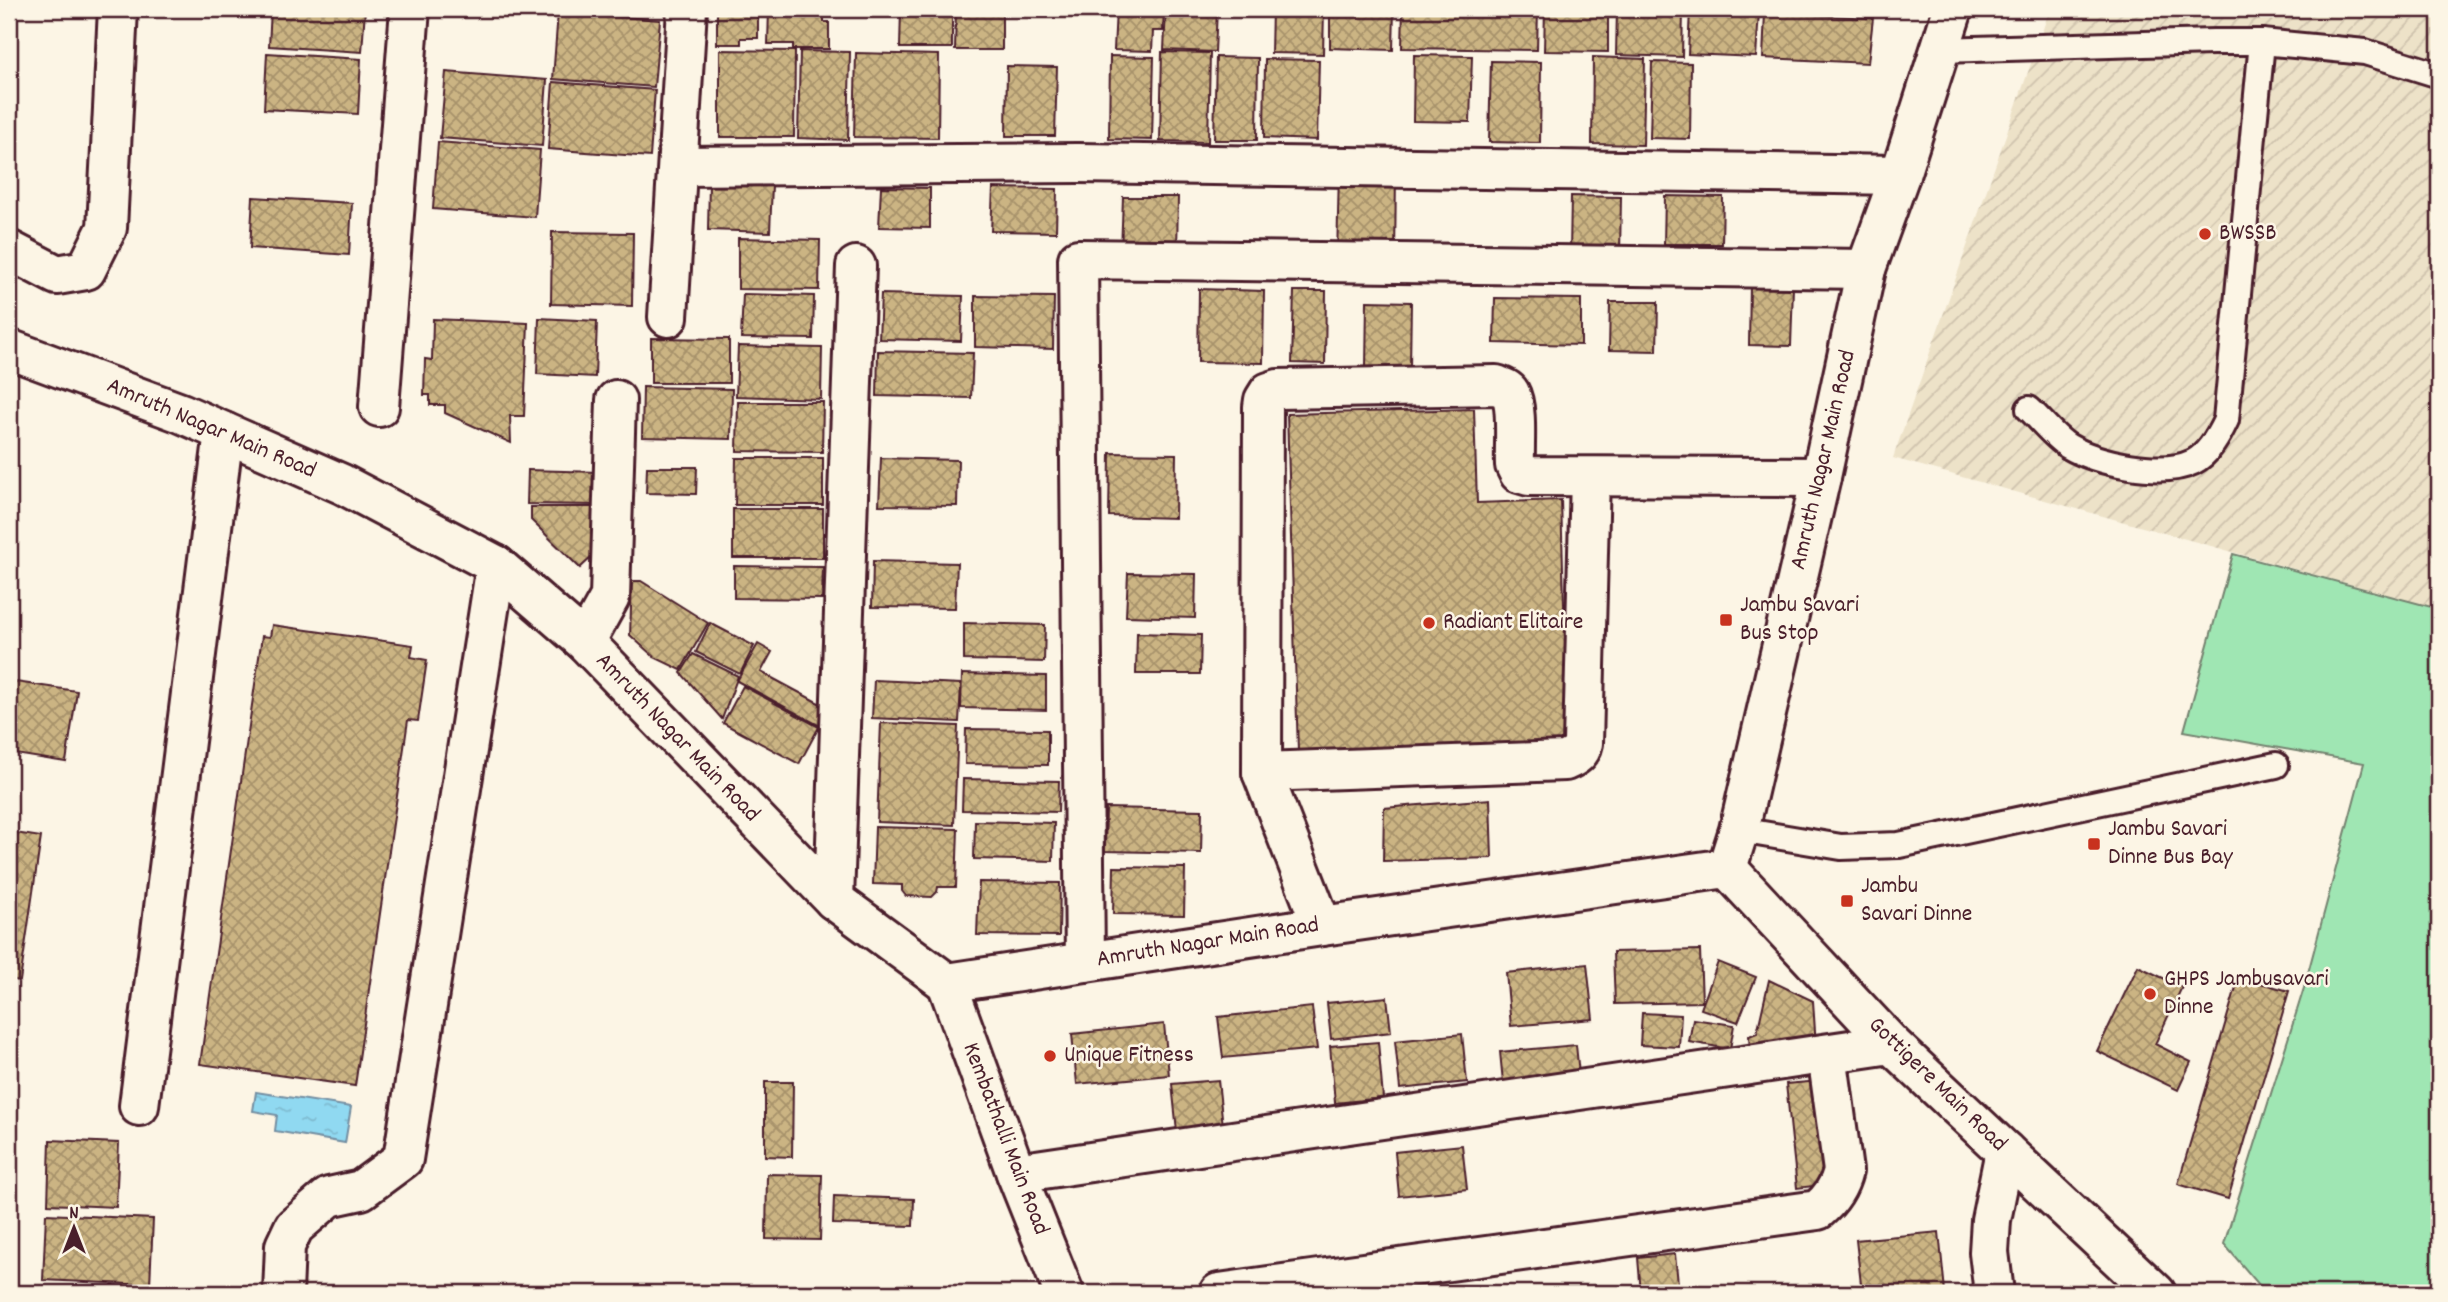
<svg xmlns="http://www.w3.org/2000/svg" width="2448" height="1302" viewBox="0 0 2448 1302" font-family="Dekko,sans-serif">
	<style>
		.industrial { fill: url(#industrial-furrows) }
		.green { fill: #9fe6b3; stroke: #74826f; stroke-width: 2 }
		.water { fill: url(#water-ripples); stroke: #748fa2; stroke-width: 2 }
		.building { fill: url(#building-cross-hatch); stroke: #4a1f2b; stroke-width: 2 }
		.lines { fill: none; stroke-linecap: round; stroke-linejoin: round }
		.lane-casing { stroke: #4a1f2b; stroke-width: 30 }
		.street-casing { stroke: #4a1f2b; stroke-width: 44 }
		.secondary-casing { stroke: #4a1f2b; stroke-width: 44 }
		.lane { stroke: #fcf5e5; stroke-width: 24 }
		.street { stroke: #fcf5e5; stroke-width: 38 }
		.secondary { stroke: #fcf5e5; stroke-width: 38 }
		.poi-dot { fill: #c8321e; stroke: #fcf5e5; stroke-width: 2.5 }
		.labels { text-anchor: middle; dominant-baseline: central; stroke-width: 5; stroke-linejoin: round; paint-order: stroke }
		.poi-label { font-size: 24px; fill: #4a1f2b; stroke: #fcf5e5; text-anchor: start }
		.street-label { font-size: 24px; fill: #4a1f2b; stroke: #fcf5e5 }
	</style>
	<defs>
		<pattern id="industrial-furrows" width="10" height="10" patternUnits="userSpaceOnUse" patternTransform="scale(1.75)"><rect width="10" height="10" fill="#ede2c8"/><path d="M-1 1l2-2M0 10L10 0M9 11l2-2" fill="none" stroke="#cdc1ac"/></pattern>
		<pattern id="water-ripples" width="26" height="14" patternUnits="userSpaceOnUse" patternTransform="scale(1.75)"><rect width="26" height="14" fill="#90d9f1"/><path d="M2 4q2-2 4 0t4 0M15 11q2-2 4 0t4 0" fill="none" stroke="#7ebacf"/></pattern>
		<pattern id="building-cross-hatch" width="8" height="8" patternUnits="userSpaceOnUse" patternTransform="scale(1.75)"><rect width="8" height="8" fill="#cbb483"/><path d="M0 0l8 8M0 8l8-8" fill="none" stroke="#a7926b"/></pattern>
	</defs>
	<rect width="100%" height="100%" fill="#fcf5e5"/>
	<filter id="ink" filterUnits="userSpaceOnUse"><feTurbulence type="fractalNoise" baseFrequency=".0143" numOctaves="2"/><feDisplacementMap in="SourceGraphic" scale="14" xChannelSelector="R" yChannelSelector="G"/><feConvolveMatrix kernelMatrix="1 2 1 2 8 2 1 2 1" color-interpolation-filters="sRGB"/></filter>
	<g filter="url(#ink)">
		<!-- industrial -->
		<path class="industrial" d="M2050,9h389v600l-546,-151z"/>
		<!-- green -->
		<path class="green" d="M2233,554l206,55v684h-173l-42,-49 80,-256 60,-225 -180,-32z"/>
		<!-- water -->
		<path class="water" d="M256,1092l95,15 -6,36 -70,-12 2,-16 -24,-4z"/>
		<!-- building -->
		<g class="building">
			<path d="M271,9h94l-3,43 -93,-6z"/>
			<path d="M717,9h41v29h-17v6h-24z"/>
			<path d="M769,9h55v13h5v27h-36v-5h-25z"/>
			<path d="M901,9h51v39h-52z"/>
			<path d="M956,9h46v41h-47z"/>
			<path d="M1116,9h48l-1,22h-10l-1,20 -38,-1z"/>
			<path d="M1166,9h51l-2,43 -51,-2z"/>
			<path d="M1272,9h52l-1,45 -52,-1z"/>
			<path d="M1330,9h64l-1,41 -63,-2z"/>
			<path d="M1403,9h135l-1,41 -135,-2z"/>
			<path d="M1545,9h63v43l-64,-1z"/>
			<path d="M1617,9l66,1 -1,47 -66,-2z"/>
			<path d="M1690,9l69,3 -3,45 -68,-3z"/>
			<path d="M558,12l102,8 -6,67 -101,-8z"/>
			<path d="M1765,13l108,5 -5,45 -105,-5z"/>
			<path d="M720,50l75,1 -1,86h-74z"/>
			<path d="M800,51l50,1 -2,88 -50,-2z"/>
			<path d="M1162,52l48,1 -2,89 -48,-1z"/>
			<path d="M267,53l94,6 -3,55 -94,-5z"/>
			<path d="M856,53l83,2 -1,83 -84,-1z"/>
			<path d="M1414,55l58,1 -2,66 -57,-1z"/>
			<path d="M1110,56l44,1 -2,83 -43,-1z"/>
			<path d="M1216,57l42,1 -1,82h-43z"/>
			<path d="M1593,57l52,2 -2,86 -51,-1z"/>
			<path d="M1265,59l54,1 -2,80 -53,-2z"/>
			<path d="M1491,61l50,1 -1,81 -51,-1z"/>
			<path d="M1652,62l39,1 -1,76 -40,-1z"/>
			<path d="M1007,66l50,1 -2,69h-49z"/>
			<path d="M446,72l101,8 -5,66 -102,-8z"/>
			<path d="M553,82l102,8 -5,67 -102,-8z"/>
			<path d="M438,142l102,8 -5,67 -102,-8z"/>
			<path d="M1339,170l57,2 -1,88 -58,-1z"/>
			<path d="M709,183l63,2 -2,47 -62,-2z"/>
			<path d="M881,187l49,1v40l-51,-1z"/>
			<path d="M993,188l64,1 -1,43 -65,-1z"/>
			<path d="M1571,196l50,1 -1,58 -50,-1z"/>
			<path d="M1665,196l58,1 -1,47h-58z"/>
			<path d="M253,197l99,6 -3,52 -99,-7z"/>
			<path d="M1123,197h55l-1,56 -56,-1z"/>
			<path d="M552,232l81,1 -1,73 -81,-2z"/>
			<path d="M738,238l82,2 -1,50 -81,-1z"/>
			<path d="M1750,286l43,1 -2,59 -42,-1z"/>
			<path d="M1199,289l65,2 -1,72 -65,-1z"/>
			<path d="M1294,291h32l-1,73 -33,-1z"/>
			<path d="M743,294l71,2 -1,43 -72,-1z"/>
			<path d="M881,294l82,2 -2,45 -82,-2z"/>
			<path d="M975,296l79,1 -1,52 -78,-2z"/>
			<path d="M1495,298l86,1v46l-87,-2z"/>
			<path d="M1367,301l44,1 -1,66 -44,-1z"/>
			<path d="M1610,302h48l-1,49 -48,-1z"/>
			<path d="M539,318l58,3 -2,56 -58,-3z"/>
			<path d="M433,319l95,4 -4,93h-14l1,27 -66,-30v-8h-15v-10h-6l1,-36 7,1z"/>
			<path d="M651,338l78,1v44h-78z"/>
			<path d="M738,346l84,2 -1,51 -85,-3z"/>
			<path d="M878,351l95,2 -2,45 -94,-2z"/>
			<path d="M643,387l89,2 -1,50 -89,-2z"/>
			<path d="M738,402h85l-1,50 -85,-1z"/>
			<path d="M1474,409l3,94 84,-3 7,242 -270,9 -11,-337z"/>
			<path d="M1110,453l66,1 -1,64 -66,-2z"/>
			<path d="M736,458h87v47h-88z"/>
			<path d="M881,458l77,2 -1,46 -78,-1z"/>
			<path d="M647,467h50l-1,27 -50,-1z"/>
			<path d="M528,470l71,2 -1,33 -71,-1z"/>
			<path d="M531,507h63v48l-14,13 -49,-48z"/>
			<rect x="733" y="509" width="90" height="49"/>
			<path d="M873,561l84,2 -2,45 -83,-1z"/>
			<path d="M734,566l89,1 -1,32 -88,-1z"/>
			<path d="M1128,573l68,1 -1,44 -69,-2z"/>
			<path d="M632,581h9l67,42 -27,47 -27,-13 -24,-22z"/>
			<path d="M710,623l44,23 -14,28 -44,-22z"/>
			<path d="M964,623l81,2 -1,37 -80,-2z"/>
			<path d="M272,625l141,20 -2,12 16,3 -9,61 -10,-1 -53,366 -155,-22 62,-428 8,1z"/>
			<path d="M1137,633l64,2 -1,39h-64z"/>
			<path d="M758,644l14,8 -11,20 69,37 -10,17 -83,-45z"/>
			<path d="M693,654l45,22 -16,43 -41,-46z"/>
			<path d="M962,674l84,2v34l-85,-2z"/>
			<path d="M874,680l87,4 -2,38 -87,-4z"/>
			<path d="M9,681l68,10 -11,71 -57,-9z"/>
			<path d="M743,686l76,41 -20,37 -76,-41z"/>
			<path d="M881,723l77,3 -4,99 -77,-3z"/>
			<path d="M966,729l82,1v35l-83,-1z"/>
			<path d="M963,779l96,2 -1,31 -96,-2z"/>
			<path d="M1490,799l2,59 -109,3 1,-53z"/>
			<path d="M1106,808l96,2 -1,43 -96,-2z"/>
			<path d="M975,821l79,2 -1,38 -79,-2z"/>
			<path d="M875,827l83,2 -2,58h-18l-1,5 -5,5 -26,-1 -4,-5v-6l-29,-1z"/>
			<path d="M9,832l32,5 -21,144 -11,-2z"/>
			<path d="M1114,867l71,1 -1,47 -71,-1z"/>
			<path d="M979,882l81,1 -1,53 -82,-1z"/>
			<path d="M1700,950l2,52 -87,2 -2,-52z"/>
			<path d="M1718,962l38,15 -18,45 -37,-13z"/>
			<path d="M1587,964l6,55 -82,7 -5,-53z"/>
			<path d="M2138,966l44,21 -27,57 36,18 -13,28 -81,-39z"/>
			<path d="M2239,977l50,14 -61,208 -50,-15z"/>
			<path d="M1769,980l44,21 3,46 -66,5 -1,-16 8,-3z"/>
			<path d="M1387,997l4,35 -60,7 -4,-36z"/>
			<path d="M1312,1007l5,42 -94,9 -5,-41z"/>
			<path d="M1642,1013l39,2 -2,32 -39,-2z"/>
			<path d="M1693,1019l41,6 -4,24 -41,-7z"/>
			<path d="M1164,1024l5,51 -92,9 -5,-50z"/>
			<path d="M1462,1034l5,48 -67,7 -5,-48z"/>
			<path d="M1378,1042l5,56 -48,5 -5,-57z"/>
			<path d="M1576,1045l3,29 -76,8 -3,-30z"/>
			<path d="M1218,1080l5,46 -46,5 -5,-47z"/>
			<path d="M1820,1081l10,103 -33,4 -11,-104z"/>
			<path d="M765,1082h28l-1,75 -27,-1z"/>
			<path d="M50,1140l69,3 -3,64 -68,-3z"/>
			<path d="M1462,1145l5,44 -68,7 -4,-44z"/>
			<path d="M767,1174l55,1 -2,65 -54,-1z"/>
			<path d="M834,1196l80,3 -1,27 -80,-2z"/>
			<path d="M46,1214l107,5 -3,66 -107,-5z"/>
			<path d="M1939,1232l6,59 -83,2 -6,-53z"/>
			<path d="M1675,1254l4,39h-38l-3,-35z"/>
			<path d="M45,1288l101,4v1h-102z"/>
		</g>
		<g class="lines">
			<!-- lane casing -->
			<g class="lane-casing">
				<g id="lane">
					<path d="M1940,50l273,-8h49l103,10 74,23"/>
					<path d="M2029,409c12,11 25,28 39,37 29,17 94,31 125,16 16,-8 26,-27 33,-42l36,-378"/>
					<path d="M1739,830l102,17 58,-2 377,-80"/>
				</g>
			</g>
			<!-- street casing -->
			<g class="street-casing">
				<g id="street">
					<path d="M678,166l400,-3 822,12"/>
					<path d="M9,250l48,25 29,-5 21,-42 11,-219"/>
					<path d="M668,317l19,-308"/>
					<path d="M379,407l31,-398"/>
					<path d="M585,642l25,-45 6,-197"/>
					<path d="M1262,772l303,-11c10,-4 16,-8 18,-18l7,-266"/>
					<path d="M834,900l22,-634"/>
					<path d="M1322,926l-60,-154 1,-365 1,-7 5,-8 9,-3 218,-4c5,2 11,3 14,8 8,14 4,56 5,72l4,8 10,3 292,1"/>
					<path d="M1085,962l-7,-703 788,10"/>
					<path d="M139,1106l85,-674"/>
					<path d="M1016,1173l875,-129"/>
					<path d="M283,1293l2,-47 9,-19 35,-30 32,-7 42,-31 93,-594"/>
					<path d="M1219,1293l599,-83c13,-11 21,-23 25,-39l-16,-117"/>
					<path d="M1994,1293l-5,-41 2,-32 14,-69"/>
				</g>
			</g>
			<!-- secondary casing -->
			<g class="secondary-casing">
				<g id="secondary">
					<path d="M9,349l172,64 43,19 118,52 154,81 89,77 249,258 113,83 375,-57 405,-58"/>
					<path d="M1727,868l12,-38 82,-353 45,-208 34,-94 53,-166"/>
					<path d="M1727,868l164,176 265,249"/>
					<path d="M947,983l69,190 48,120"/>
				</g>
			</g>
			<!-- lane -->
			<use href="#lane" class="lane"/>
			<!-- street -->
			<use href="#street" class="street"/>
			<!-- secondary -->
			<use href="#secondary" class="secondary"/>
		</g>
	</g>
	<!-- markers -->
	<g class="poi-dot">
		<circle cx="2205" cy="234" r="7"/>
		<rect x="1719" y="613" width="14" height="14" rx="3.5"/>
		<circle cx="1429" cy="623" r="7"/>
		<rect x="2087" y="837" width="14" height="14" rx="3.5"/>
		<rect x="1840" y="894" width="14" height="14" rx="3.5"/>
		<circle cx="2150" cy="994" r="7"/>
		<circle cx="1050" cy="1056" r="7"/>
	</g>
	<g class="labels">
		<!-- poi labels -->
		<g class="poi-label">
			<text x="2219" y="234">BWSSB</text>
			<text x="1740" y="606">Jambu Savari<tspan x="1740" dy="28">Bus Stop</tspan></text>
			<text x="1443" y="623">Radiant Elitaire</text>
			<text x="2108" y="830">Jambu Savari<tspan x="2108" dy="28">Dinne Bus Bay</tspan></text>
			<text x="1861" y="887">Jambu<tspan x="1861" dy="28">Savari Dinne</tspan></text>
			<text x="2164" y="980">GHPS Jambusavari<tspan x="2164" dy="28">Dinne</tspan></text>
			<text x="1064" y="1056">Unique Fitness</text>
		</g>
		<!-- street labels -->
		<g class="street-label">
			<text transform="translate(211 429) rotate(23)">Amruth Nagar Main Road</text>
			<text transform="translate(1824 460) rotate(-77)">Amruth Nagar Main Road</text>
			<text transform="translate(677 738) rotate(46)">Amruth Nagar Main Road</text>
			<text transform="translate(1208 943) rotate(-9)">Amruth Nagar Main Road</text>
			<text transform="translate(1937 1085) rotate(44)">Gottigere Main Road</text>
			<text transform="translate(1005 1139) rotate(69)">Kembathalli Main Road</text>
		</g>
	</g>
	<!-- margin -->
	<rect width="2448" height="1302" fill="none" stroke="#fcf5e5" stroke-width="35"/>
	<rect x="18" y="18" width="2413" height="1267" fill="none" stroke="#4a1f2b" stroke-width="2.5" filter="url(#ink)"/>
	<!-- north arrow -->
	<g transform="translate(74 1228)" stroke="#fcf5e5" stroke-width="5" paint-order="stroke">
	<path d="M0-5L12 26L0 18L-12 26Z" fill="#4a1f2b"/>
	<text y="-10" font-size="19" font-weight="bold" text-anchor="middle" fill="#4a1f2b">N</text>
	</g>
</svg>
